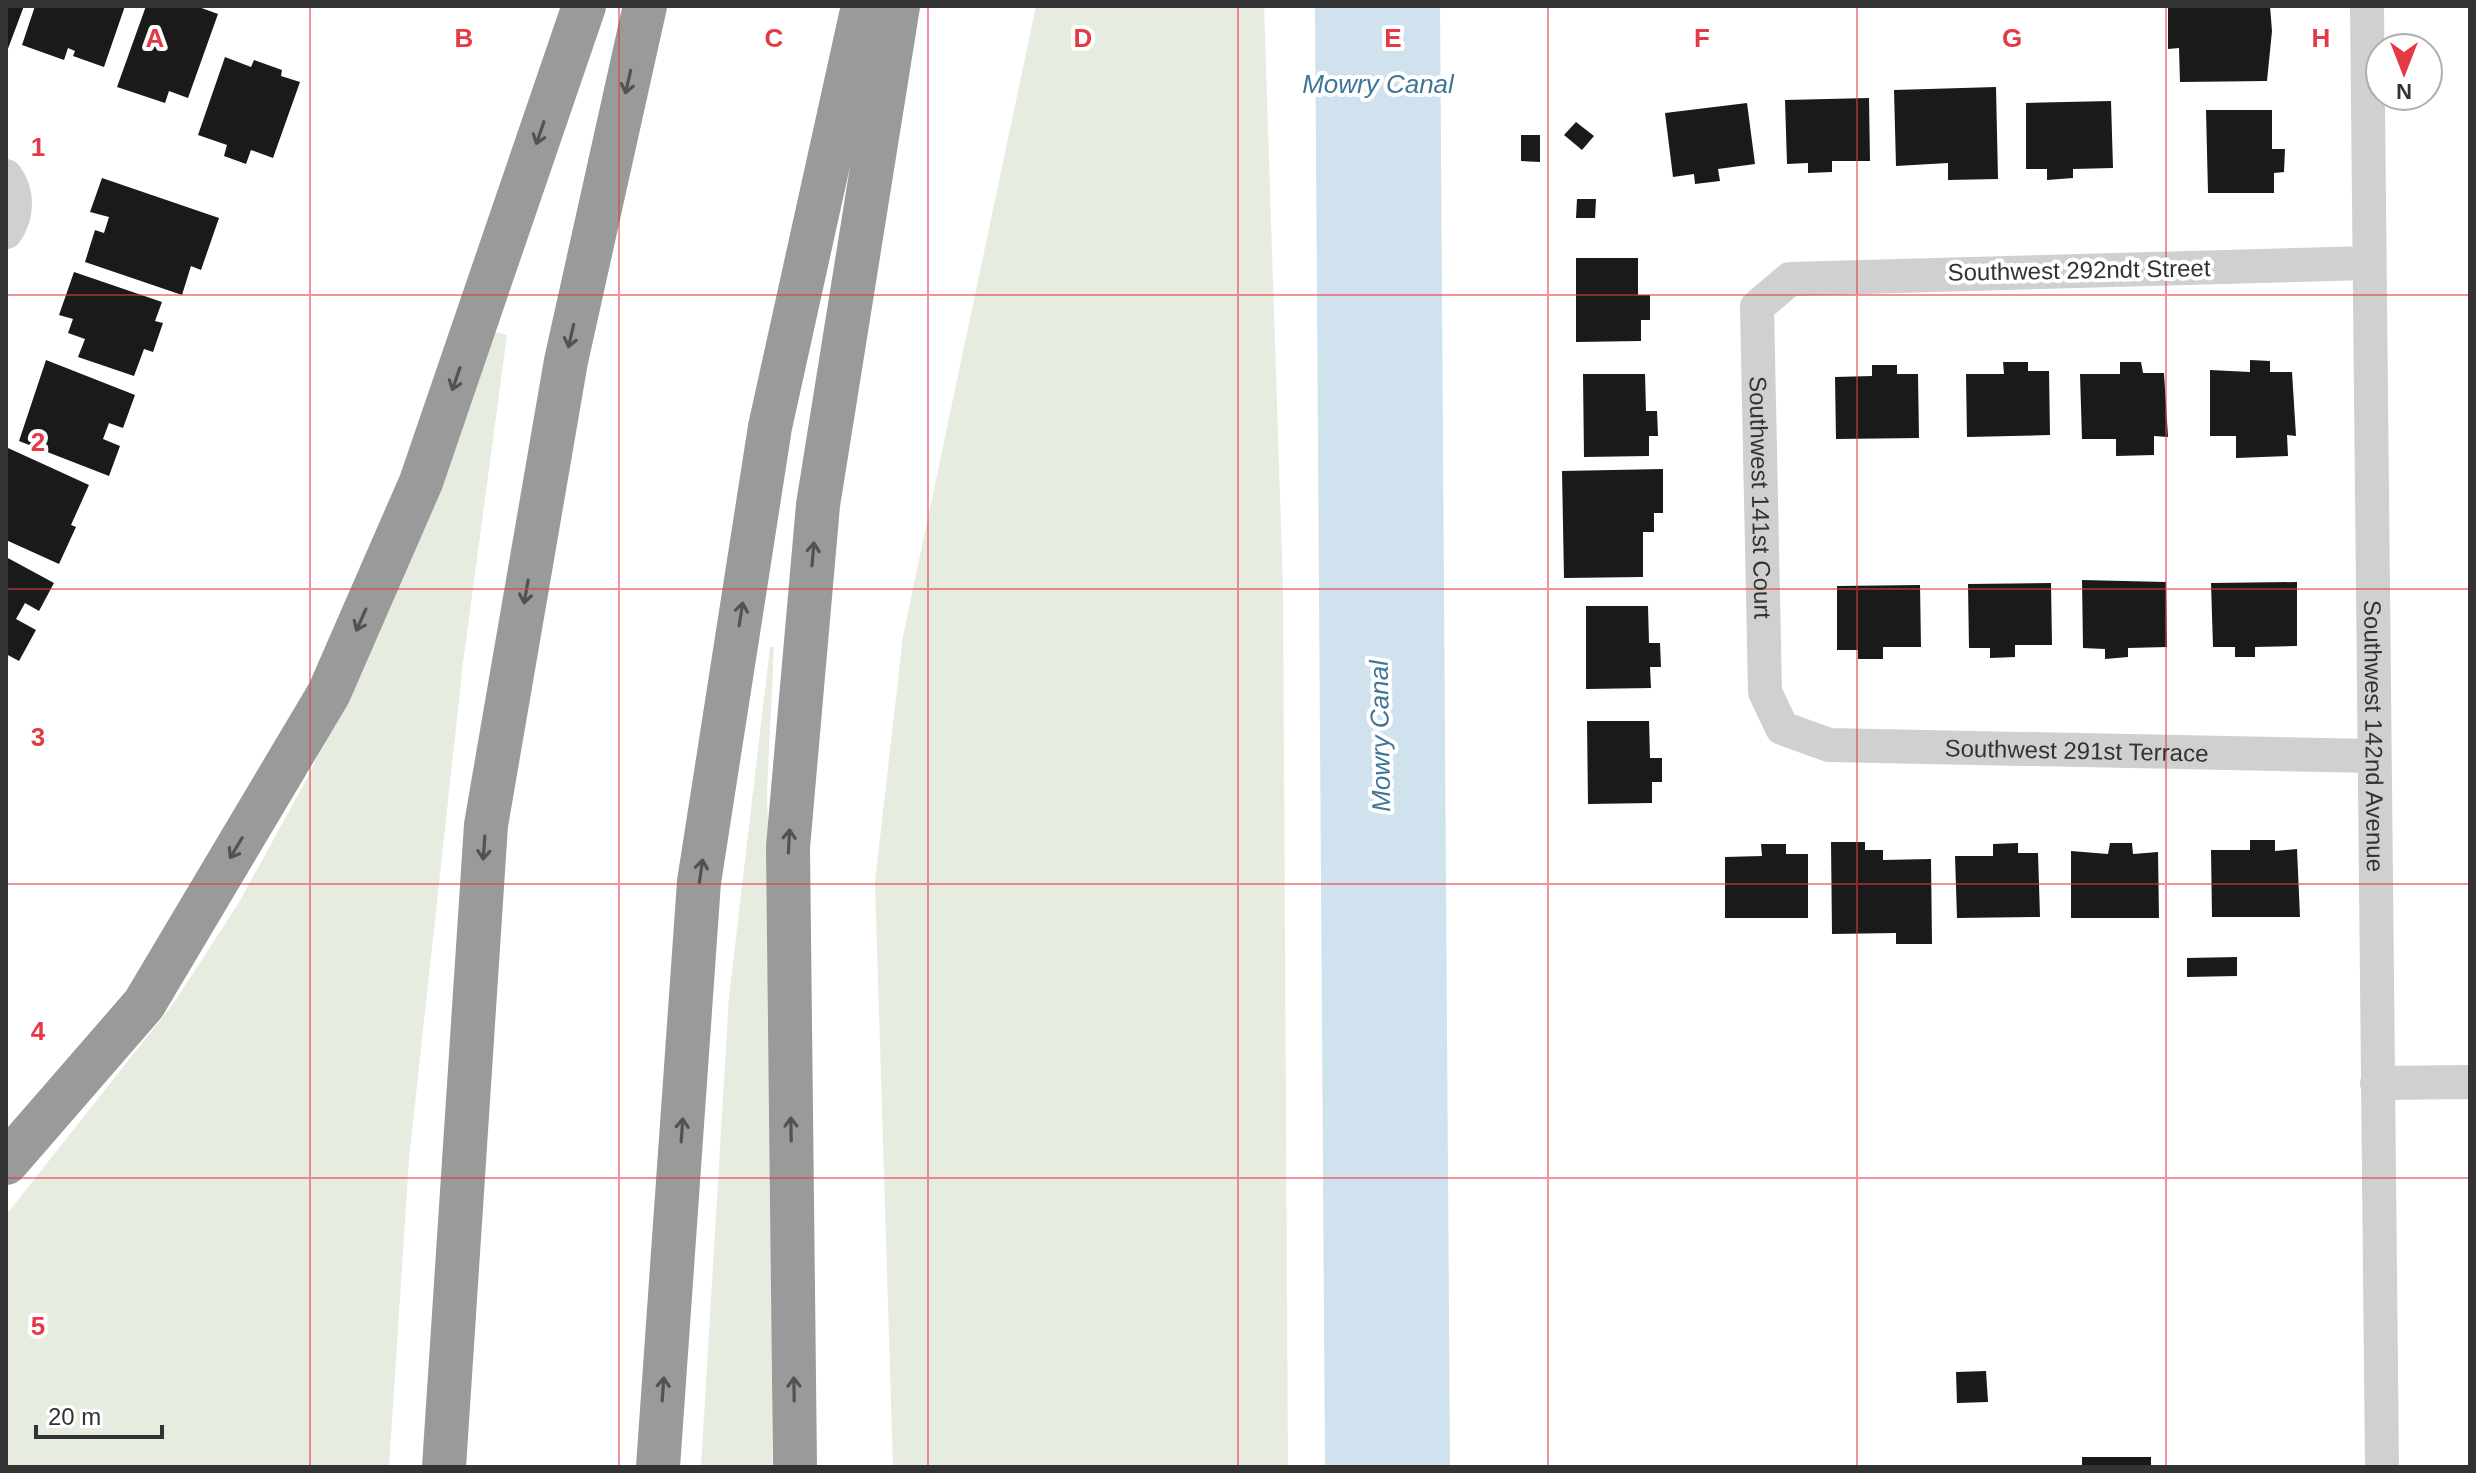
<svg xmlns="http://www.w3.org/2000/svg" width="2476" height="1473" viewBox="0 0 2476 1473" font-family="Arial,sans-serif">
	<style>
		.green { fill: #e6ecdf }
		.water { fill: #cfe2ee }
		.building { fill: #1a1a1a }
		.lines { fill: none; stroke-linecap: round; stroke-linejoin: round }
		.street { stroke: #d0d0d0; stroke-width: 34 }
		.highway { stroke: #9a9a9a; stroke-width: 44 }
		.oneway { stroke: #525252 }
		.grid { fill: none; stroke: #e63946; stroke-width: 2; stroke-opacity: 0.55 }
		.labels { text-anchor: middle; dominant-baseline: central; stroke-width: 8; stroke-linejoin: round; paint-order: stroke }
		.street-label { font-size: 24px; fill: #333; stroke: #fff }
		.water-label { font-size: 26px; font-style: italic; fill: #3f7597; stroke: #fff }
		.grid-label { font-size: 26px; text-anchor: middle; font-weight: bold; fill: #e63946; stroke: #fff; stroke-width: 8; stroke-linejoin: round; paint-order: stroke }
	</style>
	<rect width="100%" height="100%" fill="#fff"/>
	<!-- green -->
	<g class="green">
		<path d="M1036,6h228l19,582 5,879h-395l-18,-585 28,-246z"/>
		<path d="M489,330l18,5 -44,328 -54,496 -20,308h-383v-252l167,-211 65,-100 66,-120 63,-127z"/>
		<path d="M770,647h4l-7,145 4,128 1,547h-71l28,-470z"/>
	</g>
	<!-- water -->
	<path class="water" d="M1315,6h125l10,1461h-125z"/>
	<!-- building -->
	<g class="building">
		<path d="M6,6h18l-18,48z"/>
		<path d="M35,6h90l-21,61 -31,-11 2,-5 -7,-3 -4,12 -42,-15z"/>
		<path d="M146,6h50l22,8 -30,84 -19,-7 -4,12 -48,-16z"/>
		<path d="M2168,6h102l2,25 -5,50 -87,1 -1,-34 -11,1z"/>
		<path d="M225,57l26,10 3,-7 28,10 -1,6 19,6 -27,76 -22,-8 -5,14 -22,-8 3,-11 -29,-10z"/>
		<path d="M1996,87l2,92 -50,1v-17l-52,3 -2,-76z"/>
		<path d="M1869,98l1,63h-38v11l-24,1v-10l-21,1 -2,-64z"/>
		<path d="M2111,101l2,67 -40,1v9l-26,2v-11h-21v-66z"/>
		<path d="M1747,103l8,61 -37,5 2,12 -25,3 -1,-10 -21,3 -8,-64z"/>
		<path d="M2206,110h66v39h13l-1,23 -10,1v20h-66z"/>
		<path d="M1576,122l18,14 -12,14 -18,-15z"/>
		<path d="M1521,135h19v27l-19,-1z"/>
		<path d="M102,178l117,40 -18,52 -10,-4 -9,29 -97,-33 10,-32 9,3 5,-16 -19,-5z"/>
		<path d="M1577,199h19l-1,19h-19z"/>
		<path d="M1576,258h62v37h12v25h-9v21l-65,1z"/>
		<path d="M74,272l88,30 -7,19 8,2 -10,29 -9,-3 -10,27 -56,-19 7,-18 -17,-6 5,-14 -14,-4z"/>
		<path d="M46,360l89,35 -12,33 -14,-5 -6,16 17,7 -11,30 -90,-35z"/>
		<path d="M2250,360l20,1v11h22l4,64 -9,-1 1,21 -52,2v-22h-26v-66l40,2z"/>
		<path d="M2003,362h25v9h21l1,64 -83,2 -1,-63h38z"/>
		<path d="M2120,362h21l2,11h21l4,64 -14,-1v19l-38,1v-17h-34l-2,-65h40z"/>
		<path d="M1872,365h25v9h21l1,64 -83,1 -1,-62 37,-1z"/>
		<path d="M1583,374h62l1,37h11l1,25h-9v20l-65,1z"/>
		<path d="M8,448l81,37 -18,40 5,2 -17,37 -53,-24z"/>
		<path d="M1663,469v44h-9v19h-11v45l-79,1 -2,-107z"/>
		<path d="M6,557l48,26 -15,28 -14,-8 -9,16 20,11 -17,31 -13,-7z"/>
		<path d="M2082,580l84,2 1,65 -39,1v9l-23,2v-10l-22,-1z"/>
		<path d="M2297,582v64l-42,1v10h-20v-10h-22l-2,-64z"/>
		<path d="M2051,583l1,62h-37v12l-25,1v-10h-21l-1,-64z"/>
		<path d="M1920,585l1,62h-38v12h-25v-9h-21v-64z"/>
		<path d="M1586,606h62l1,37h11l1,24h-11l1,21 -65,1z"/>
		<path d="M1587,721h62l1,37h12v24h-10v21l-64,1z"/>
		<path d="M2250,840h25v11l22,-2 3,68h-88l-1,-67h39z"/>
		<path d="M1831,842h34v8h18v10l48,-1 1,85h-36v-11l-64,1z"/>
		<path d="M2018,843v10h20l2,64 -83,1 -2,-62h38v-12z"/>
		<path d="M2110,843h22l1,11 25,-2 1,66h-88v-67l37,3z"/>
		<path d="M1761,844h25v10h22v64h-83v-61l37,-1z"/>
		<path d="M2237,957v19l-50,1v-19z"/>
		<path d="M1986,1371l2,31 -31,1 -1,-31z"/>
		<rect x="2082" y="1457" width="69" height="10"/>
	</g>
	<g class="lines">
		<!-- street -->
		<g class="street">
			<path id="s1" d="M2367,6l15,1461"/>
			<path d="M6,176c12,17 12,38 0,56"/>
			<path id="s2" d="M2368,263l-578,16 -33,28 8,385 17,36 47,17 545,11"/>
			<path d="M2377,1083l93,-1"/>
		</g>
		<!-- highway -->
		<g class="highway">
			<path d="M6,1163l138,-159 185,-311 92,-211 163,-476"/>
			<path d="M444,1467l42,-642 80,-464 79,-355"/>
			<path d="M658,1467l41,-585 71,-455 93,-421"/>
			<path d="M795,1467l-7,-620 30,-342 80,-499"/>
		</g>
	</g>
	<!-- one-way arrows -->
	<defs><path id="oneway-shaft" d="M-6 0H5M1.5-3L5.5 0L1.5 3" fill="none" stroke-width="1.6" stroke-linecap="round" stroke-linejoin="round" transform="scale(2)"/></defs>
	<g class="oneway">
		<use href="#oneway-shaft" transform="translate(628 82) rotate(103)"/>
		<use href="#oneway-shaft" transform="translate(540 133) rotate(109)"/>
		<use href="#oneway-shaft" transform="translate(571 336) rotate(103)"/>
		<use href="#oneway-shaft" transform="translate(456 379) rotate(109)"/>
		<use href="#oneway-shaft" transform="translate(813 554) rotate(-85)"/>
		<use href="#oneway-shaft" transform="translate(526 592) rotate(100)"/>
		<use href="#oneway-shaft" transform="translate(741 614) rotate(-81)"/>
		<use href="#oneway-shaft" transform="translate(361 620) rotate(114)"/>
		<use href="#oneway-shaft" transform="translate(789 841) rotate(-87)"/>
		<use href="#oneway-shaft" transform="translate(236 848) rotate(121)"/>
		<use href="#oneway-shaft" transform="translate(484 848) rotate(94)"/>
		<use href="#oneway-shaft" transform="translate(701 871) rotate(-82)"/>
		<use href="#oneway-shaft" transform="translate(791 1129) rotate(-91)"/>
		<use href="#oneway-shaft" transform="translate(682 1130) rotate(-86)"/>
		<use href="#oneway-shaft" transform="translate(663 1389) rotate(-86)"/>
		<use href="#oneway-shaft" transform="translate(794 1389) rotate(-91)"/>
	</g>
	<!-- grid -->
	<path class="grid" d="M310,6v1461M619,6v1461M928,6v1461M1238,6v1461M1548,6v1461M1857,6v1461M2166,6v1461M6,295h2464M6,589h2464M6,884h2464M6,1178h2464"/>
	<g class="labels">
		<!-- street labels -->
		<g class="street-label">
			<text transform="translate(2079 270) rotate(-1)">Southwest 292ndt Street</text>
			<text stroke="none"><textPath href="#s2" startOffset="812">Southwest 141st Court</textPath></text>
			<text stroke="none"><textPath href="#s1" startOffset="730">Southwest 142nd Avenue</textPath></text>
			<text stroke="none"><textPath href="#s2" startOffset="1344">Southwest 291st Terrace</textPath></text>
		</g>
		<!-- water labels -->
		<g class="water-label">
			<text x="1378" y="84">Mowry Canal</text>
			<text transform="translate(1380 736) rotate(-91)">Mowry Canal</text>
		</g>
	</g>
	<g class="grid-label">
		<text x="155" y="47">A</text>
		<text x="464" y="47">B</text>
		<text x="774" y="47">C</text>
		<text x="1083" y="47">D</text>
		<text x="1393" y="47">E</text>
		<text x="1702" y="47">F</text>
		<text x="2012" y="47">G</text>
		<text x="2321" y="47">H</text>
		<text x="38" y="156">1</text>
		<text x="38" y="451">2</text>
		<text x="38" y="746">3</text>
		<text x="38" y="1040">4</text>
		<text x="38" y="1335">5</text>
	</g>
	<!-- border -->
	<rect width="2476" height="1473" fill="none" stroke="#333333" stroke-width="16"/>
	<!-- north arrow -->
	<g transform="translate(2404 72) rotate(180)"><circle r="38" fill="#ffffff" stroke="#adadad" stroke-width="2"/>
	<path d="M0-6L14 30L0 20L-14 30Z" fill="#e63946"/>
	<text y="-12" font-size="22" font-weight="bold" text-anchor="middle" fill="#333333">N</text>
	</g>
	<!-- scale -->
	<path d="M36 1425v12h126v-12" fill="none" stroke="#333333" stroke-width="4"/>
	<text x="48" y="1425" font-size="24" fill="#333333" stroke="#ffffff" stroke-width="6" paint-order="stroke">20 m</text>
</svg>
